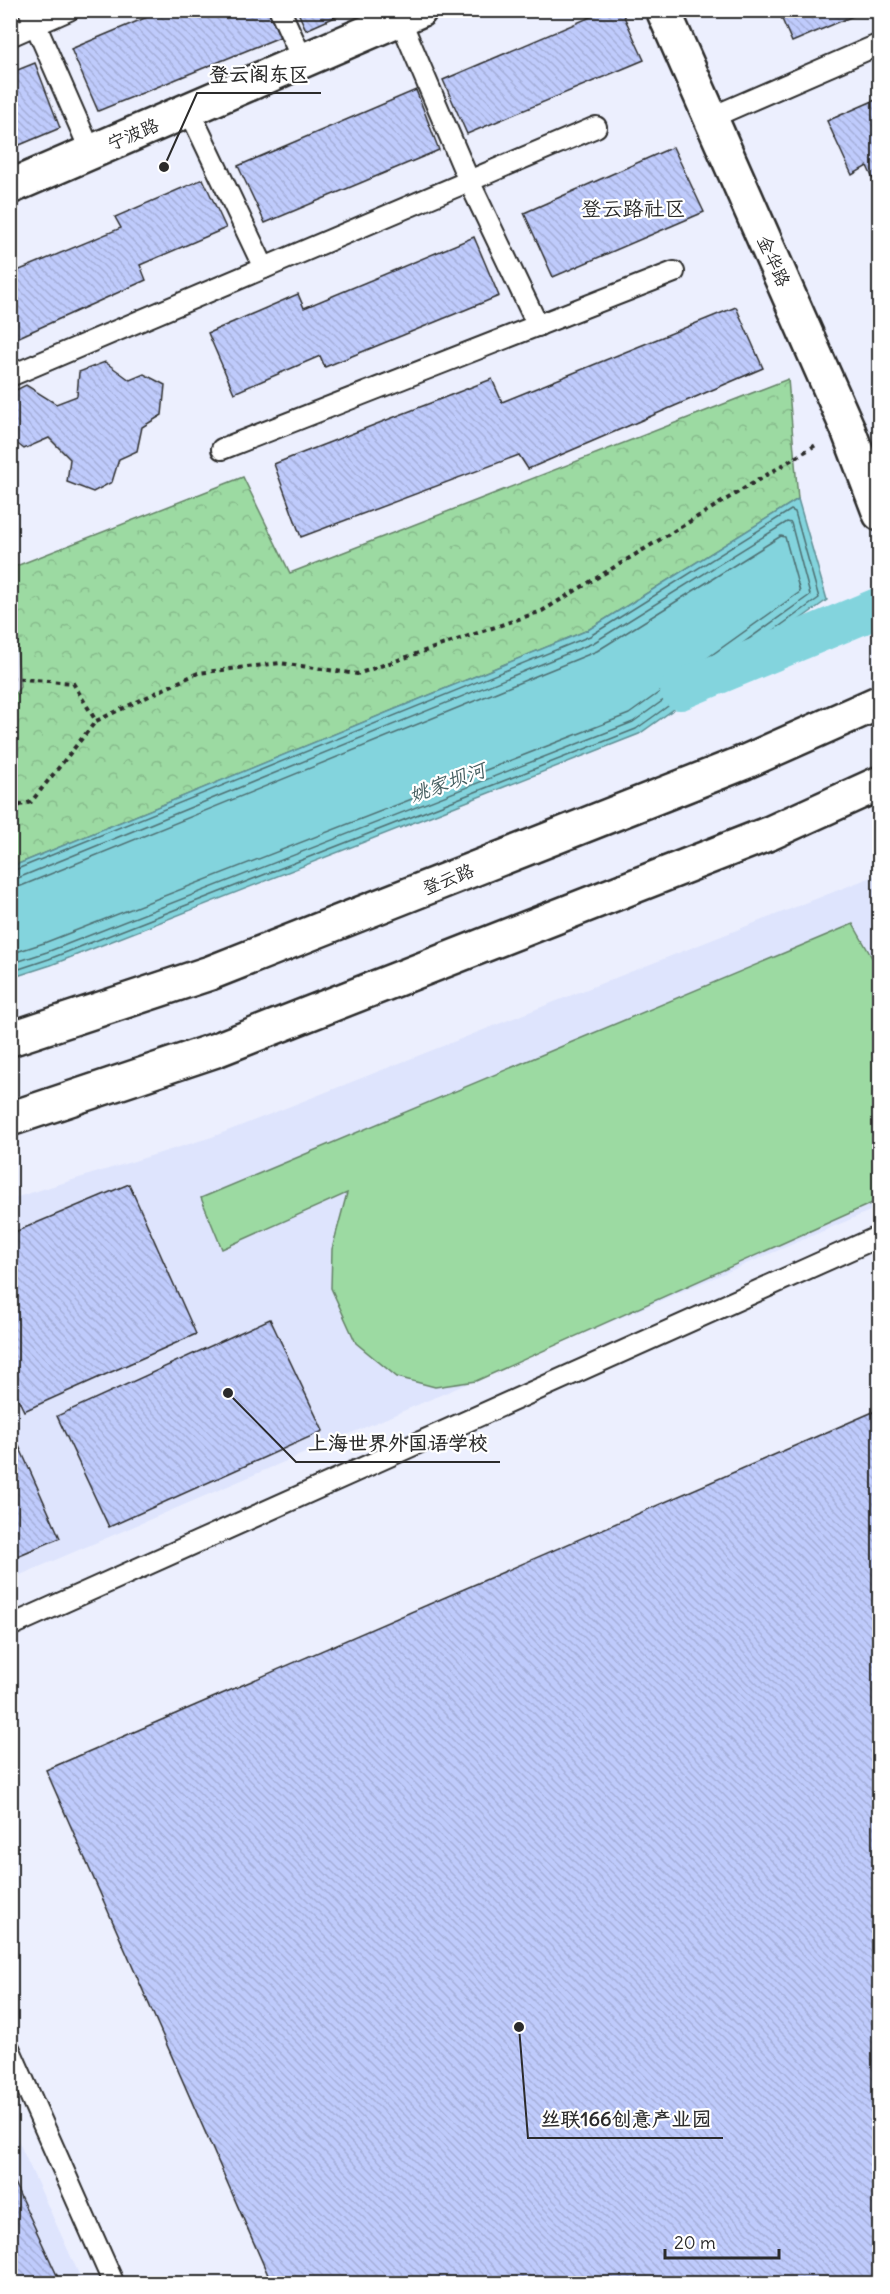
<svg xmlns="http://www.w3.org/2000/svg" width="890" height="2294" viewBox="0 0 890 2294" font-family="Delius,'LXGW WenKai TC',sans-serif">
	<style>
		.built { fill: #dee4fd }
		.forest { fill: url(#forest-crowns); stroke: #648266; stroke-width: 1.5 }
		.pitch { fill: #9cdaa2; stroke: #648266; stroke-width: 1.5 }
		.water { fill: #83d4dd; stroke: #609096; stroke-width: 1.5 }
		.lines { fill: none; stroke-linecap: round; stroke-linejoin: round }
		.shore { stroke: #4e6f72; stroke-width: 1.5 }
		.canal { stroke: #83d4dd; stroke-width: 40 }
		.building { fill: url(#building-back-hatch); stroke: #2b2b2b; stroke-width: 1.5 }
		.service-casing { stroke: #2b2b2b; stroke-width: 24 }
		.minor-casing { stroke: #2b2b2b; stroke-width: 38 }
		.primary-casing { stroke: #2b2b2b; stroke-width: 38 }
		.path { stroke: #2b2b2b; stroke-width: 4; stroke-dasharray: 4.5 4.5; stroke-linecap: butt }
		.service { stroke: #fff; stroke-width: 20 }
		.minor { stroke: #fff; stroke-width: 33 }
		.primary { stroke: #fff; stroke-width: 33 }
		.labels { text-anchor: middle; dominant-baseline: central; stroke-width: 4.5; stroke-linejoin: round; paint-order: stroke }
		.street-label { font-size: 18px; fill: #2b2b2b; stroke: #fff }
		.water-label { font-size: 20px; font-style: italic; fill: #455e60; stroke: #fff }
		.quarter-label { font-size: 21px; fill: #2b2b2b; stroke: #fff }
		.leader { fill: none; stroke: #2b2b2b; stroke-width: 2 }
		.callout-dot { fill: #2b2b2b; stroke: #fff; stroke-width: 2 }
		.callout-label { font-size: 20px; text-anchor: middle; font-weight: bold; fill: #2b2b2b; stroke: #fff; stroke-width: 4.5; stroke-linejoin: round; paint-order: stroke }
	</style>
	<defs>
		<pattern id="forest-crowns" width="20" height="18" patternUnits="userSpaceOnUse" patternTransform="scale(1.5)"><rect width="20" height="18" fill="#9cdaa2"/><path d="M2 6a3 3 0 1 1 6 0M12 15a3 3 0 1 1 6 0" fill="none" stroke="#87bb8c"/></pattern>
		<pattern id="building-back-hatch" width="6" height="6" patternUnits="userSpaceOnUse" patternTransform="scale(1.5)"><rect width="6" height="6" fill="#bfcbfc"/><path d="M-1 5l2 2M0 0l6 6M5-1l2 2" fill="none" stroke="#a4aed8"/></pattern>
	</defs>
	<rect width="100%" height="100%" fill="#eceffe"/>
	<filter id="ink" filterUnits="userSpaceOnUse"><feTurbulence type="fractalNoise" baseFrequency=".0167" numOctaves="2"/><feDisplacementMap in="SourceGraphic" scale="12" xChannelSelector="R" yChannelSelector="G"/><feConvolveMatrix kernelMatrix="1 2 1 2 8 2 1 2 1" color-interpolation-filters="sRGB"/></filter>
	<g filter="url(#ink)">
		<!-- built -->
		<g class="built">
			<path d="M879,874v333l-868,372v-380l201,-62z"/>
			<path d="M11,2125l72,158h-72z"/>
		</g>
		<!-- forest -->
		<path class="forest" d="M788,379l10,120 -210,131 -577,237v-167l9,-13 -4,-54 -5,-14v-51l232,-91 47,96z"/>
		<!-- pitch -->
		<path class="pitch" d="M853,924l21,37 5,4v235l-403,181 -41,6 -38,-10 -41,-34 -25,-55 1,-39 15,-56 -125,56 -21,-51z"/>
		<!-- water -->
		<path class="water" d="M798,499l29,101 -188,134 -588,231 -40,13v-111l577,-237z"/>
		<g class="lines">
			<!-- shore -->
			<g class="shore">
				<path d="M10,872l580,-236 201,-126 4,2 24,86 -183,131 -587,230 -39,13"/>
				<path d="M10,879l8,-1 575,-235 194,-121 4,1 19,72 -177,127 -586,230 -37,12"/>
				<path d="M10,888l11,-2 576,-235 184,-115 4,1 15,55 -171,122 -585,229 -34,11"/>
			</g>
			<!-- canal -->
			<path class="canal" d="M680,690l200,-83"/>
		</g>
		<!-- building -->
		<g class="building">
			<path d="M164,10h104l12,27 -182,74 -27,-62z"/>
			<path d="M297,10h54l-45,20z"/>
			<path d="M607,10h14l23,50 -177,74 -24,-54z"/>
			<path d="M778,10h89l-75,32z"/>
			<path d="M35,63l25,65 -50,21v-76z"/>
			<path d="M416,90l23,60 -174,73 -27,-57z"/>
			<path d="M880,98v96l-13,-28 -15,9 -25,-54z"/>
			<path d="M673,147l31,65 -151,65 -29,-64z"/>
			<path d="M203,179l23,49 -86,37 6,15 -136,61v-67l111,-46 -6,-11z"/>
			<path d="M474,237l25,59 -174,71 -5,-11 -86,37 -26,-60 90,-39 6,14z"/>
			<path d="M736,307l27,61 -235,101 -9,-14 -218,82 -27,-73 218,-85 10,23z"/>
			<path d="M105,362l25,18 14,-6 21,11 -3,30 -20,12 -5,24 -18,8 -7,23 -19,10 -26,-10 3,-23 -21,-21 -25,11 -14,-11v-45l16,-8 30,19 21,-8 2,-24z"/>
			<path d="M129,1184l67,150 -172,77 -14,-29v-148z"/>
			<path d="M270,1319l53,112 -214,96 -52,-111z"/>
			<path d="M880,1409v875h-608l-226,-514z"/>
			<path d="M15,1437l45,101 -50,21v-121z"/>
			<path d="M10,2174l51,110h-51z"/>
		</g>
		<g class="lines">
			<!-- service casing -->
			<g class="service-casing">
				<g id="service">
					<path d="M29,10l62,142"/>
					<path d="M280,10l23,51"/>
					<path d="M400,19l69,162 69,145"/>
					<path d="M10,36l59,-26"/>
					<path d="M189,110l75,158"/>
					<path d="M710,118l170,-74"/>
					<path d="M10,376l586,-249"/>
					<path d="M222,449l452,-177"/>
					<path d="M10,1626l870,-390"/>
					<path d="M10,2050l104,234"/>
				</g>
			</g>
			<!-- minor casing -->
			<g class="minor-casing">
				<g id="minor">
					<path d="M663,10l184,417 33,87"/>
					<path d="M10,187l410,-177"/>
				</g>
			</g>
			<!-- primary casing -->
			<g class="primary-casing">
				<g id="primary">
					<path d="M10,1039l200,-66 535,-211 135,-60"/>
					<path d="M10,1119l206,-69 554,-217 110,-50"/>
				</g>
			</g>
			<!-- path -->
			<g class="path">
				<path d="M10,678l63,5 23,38"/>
				<path d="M10,808l21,-6 65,-81 102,-48 82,-10 77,11 185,-63 274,-166"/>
			</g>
			<!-- service -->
			<use href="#service" class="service"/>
			<!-- minor -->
			<use href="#minor" class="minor"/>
			<!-- primary -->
			<use href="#primary" class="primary"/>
		</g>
	</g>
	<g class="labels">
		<!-- street labels -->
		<g class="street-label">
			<text transform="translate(133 134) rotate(-23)">宁波路</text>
			<text transform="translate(774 261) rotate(66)">金华路</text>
			<text transform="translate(448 879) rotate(-22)">登云路</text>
		</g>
		<!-- water labels -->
		<g class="water-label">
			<text transform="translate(447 782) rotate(-20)">姚家坝河</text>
		</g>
		<!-- quarter labels -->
		<g class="quarter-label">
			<text x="633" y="208">登云路社区</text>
		</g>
	</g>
	<!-- callouts -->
	<path class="leader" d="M164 167L197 93H321M228 1393L296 1462H500M519 2027L528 2138H723"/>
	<g class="callout-dot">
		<circle cx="164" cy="167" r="6"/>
		<circle cx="228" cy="1393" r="6"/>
		<circle cx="519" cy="2027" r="6"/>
	</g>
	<g class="callout-label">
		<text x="259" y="81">登云阁东区</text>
		<text x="398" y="1450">上海世界外国语学校</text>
		<text x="626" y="2126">丝联166创意产业园</text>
	</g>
	<!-- margin -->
	<rect width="890" height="2294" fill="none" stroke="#fff" stroke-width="36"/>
	<rect x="18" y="18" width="854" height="2258" fill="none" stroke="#2b2b2b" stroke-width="2" filter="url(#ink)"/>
	<!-- scale -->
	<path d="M665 2249v9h114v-9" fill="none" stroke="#2b2b2b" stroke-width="3"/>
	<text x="674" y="2249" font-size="18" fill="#2b2b2b" stroke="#ffffff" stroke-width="4.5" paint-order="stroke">20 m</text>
</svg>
